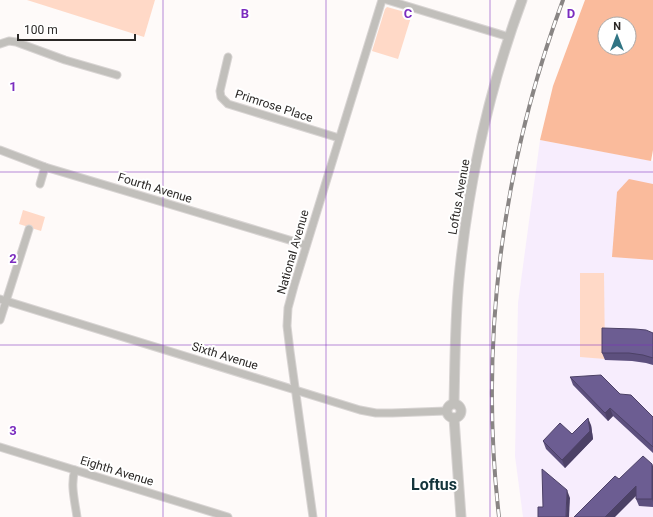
<svg xmlns="http://www.w3.org/2000/svg" width="653" height="517" viewBox="0 0 653 517" font-family="Roboto,sans-serif">
	<style>
		.education { fill: #f7edfd }
		.green { fill: #ffd9c7 }
		.forest { fill: #fabb9c; fill-rule: evenodd }
		.lines { fill: none; stroke-linecap: round; stroke-linejoin: round }
		.minor-casing { stroke: #d8d4d3; stroke-width: 9 }
		.tertiary-casing { stroke: #d8d4d3; stroke-width: 11 }
		.minor { stroke: #c1bfbb; stroke-width: 7 }
		.tertiary { stroke: #c1bfbb; stroke-width: 9 }
		.rail-casing { stroke: #898584; stroke-width: 4 }
		.rail { stroke: #fff; stroke-width: 2.5; stroke-dasharray: 8; stroke-linecap: butt }
		.wall { fill: #5d507e }
		.shaded-wall { fill: #4c4166 }
		.building { fill: #6c5d92; stroke: #4c4166 }
		.grid { fill: none; stroke: #7b2cbf; stroke-width: 1; stroke-opacity: 0.55 }
		.labels { text-anchor: middle; dominant-baseline: central; stroke-width: 4; stroke-linejoin: round; paint-order: stroke }
		.street-label { font-size: 12px; fill: #2b2826; stroke: #fff }
		.district-label { font-size: 16px; font-weight: bold; fill: #13343b; stroke: #fff }
		.grid-label { font-size: 13px; text-anchor: middle; font-weight: bold; fill: #7b2cbf; stroke: #fff; stroke-width: 4; stroke-linejoin: round; paint-order: stroke }
	</style>
	<rect width="100%" height="100%" fill="#fefaf9"/>
	<!-- education -->
	<path class="education" d="M540,140l113,21v356h-130l-8,-61 3,-153z"/>
	<!-- green -->
	<g class="green">
		<path d="M27,0h128l-11,37z"/>
		<path d="M387,7l25,7 -14,45 -26,-8 13,-42z"/>
		<path d="M23,210l22,7 -4,14 -22,-7z"/>
		<path d="M580,273h24l1,86 -25,-2z"/>
	</g>
	<!-- forest -->
	<g class="forest">
		<path d="M585,0h68v150l-2,11 -111,-21 13,-54zM605,24h24v24h-24z"/>
		<path d="M629,179l24,5v76l-41,-3 5,-65z"/>
	</g>
	<g class="lines">
		<!-- minor casing -->
		<g class="minor-casing">
			<g id="minor">
				<path d="M387,0l122,37"/>
				<path d="M0,44l9,-3 7,1 49,18 52,15"/>
				<path d="M228,57l-8,34 1,6 7,7 111,34"/>
				<path d="M0,150l45,17 261,78"/>
				<path d="M40,184l5,-17"/>
				<path d="M0,299l360,111 16,3h16l54,-2"/>
				<path d="M0,320l29,-91"/>
				<path d="M0,447l228,70"/>
				<path d="M75,470c-5,14 0,32 2,47"/>
				<path d="M313,517l-23,-166 -3,-25 1,-18 6,-22 88,-286"/>
			</g>
		</g>
		<!-- tertiary casing -->
		<g class="tertiary-casing">
			<g id="tertiary">
				<path d="M454,403c1,-41 1,-83 5,-124 9,-94 30,-190 63,-279"/>
				<circle cx="454" cy="411" r="7"/>
				<path d="M454,418l7,99"/>
			</g>
		</g>
		<!-- minor -->
		<use href="#minor" class="minor"/>
		<!-- tertiary -->
		<use href="#tertiary" class="tertiary"/>
		<!-- rail casing -->
		<g class="rail-casing">
			<path id="rail" d="M499,517c-20,-174 3,-353 64,-517"/>
		</g>
		<!-- rail -->
		<use href="#rail" class="rail"/>
	</g>
	<!-- wall -->
	<g class="wall">
		<path d="M653,333v32l-7,-2 -14,-2 -27,-1 -3,-7z"/>
		<path d="M570,377l50,17 33,23v36l-40,-37 -5,5 -35,-36z"/>
		<path d="M591,425l2,14 -28,29 -19,-19 -3,-8 29,-7z"/>
		<path d="M653,466v41l-14,-1 -3,-7v-3l-17,-17z"/>
	</g>
	<!-- shaded-wall -->
	<g class="shaded-wall">
		<path d="M610,408l3,8 -5,5 -3,-8z"/>
		<path d="M588,418l3,7 2,14 -28,29 -3,-8z"/>
		<path d="M652,464l1,2v36l-1,-3z"/>
		<path d="M636,486l3,7 -24,24h-10z"/>
		<path d="M567,490l3,8 -1,19h-3z"/>
	</g>
	<!-- building -->
	<g class="building">
		<path d="M602,328l33,1 11,1 7,3v25l-10,-3 -14,-2h-27z"/>
		<path d="M601,375l19,19 11,1 22,22v30l-43,-39 -5,5 -35,-36z"/>
		<path d="M588,418l2,13 -28,29 -19,-19 17,-18 12,11z"/>
		<path d="M643,456l9,8v35h-16v-13l-31,31h-31l41,-41 4,3z"/>
		<path d="M542,469l25,21 -1,27h-28v-10h5z"/>
	</g>
	<!-- grid -->
	<path class="grid" d="M163,0v517M326,0v517M490,0v517M0,172h653M0,345h653"/>
	<g class="labels">
		<!-- street labels -->
		<g class="street-label">
			<text transform="translate(274 106) rotate(18)">Primrose Place</text>
			<text transform="translate(155 188) rotate(17)">Fourth Avenue</text>
			<text transform="translate(459 197) rotate(-80)">Loftus Avenue</text>
			<text transform="translate(293 252) rotate(-74)">National Avenue</text>
			<text transform="translate(225 356) rotate(17)">Sixth Avenue</text>
			<text transform="translate(117 471) rotate(17)">Eighth Avenue</text>
		</g>
		<!-- district labels -->
		<g class="district-label">
			<text x="434" y="484">Loftus</text>
		</g>
	</g>
	<g class="grid-label">
		<text x="245" y="18">B</text>
		<text x="408" y="18">C</text>
		<text x="571" y="18">D</text>
		<text x="13" y="91">1</text>
		<text x="13" y="263">2</text>
		<text x="13" y="435">3</text>
	</g>
	<!-- north arrow -->
	<g transform="translate(617 36)"><circle r="19" fill="#ffffff" stroke="#aaa9a8"/>
	<path d="M0-3L7 15L0 10L-7 15Z" fill="#317584"/>
	<text y="-6" font-size="11" font-weight="bold" text-anchor="middle" fill="#2b2826">N</text>
	</g>
	<!-- scale -->
	<path d="M18 34v6h117v-6" fill="none" stroke="#2b2826" stroke-width="2"/>
	<text x="24" y="34" font-size="12" fill="#2b2826" stroke="#ffffff" stroke-width="3" paint-order="stroke">100 m</text>
</svg>
